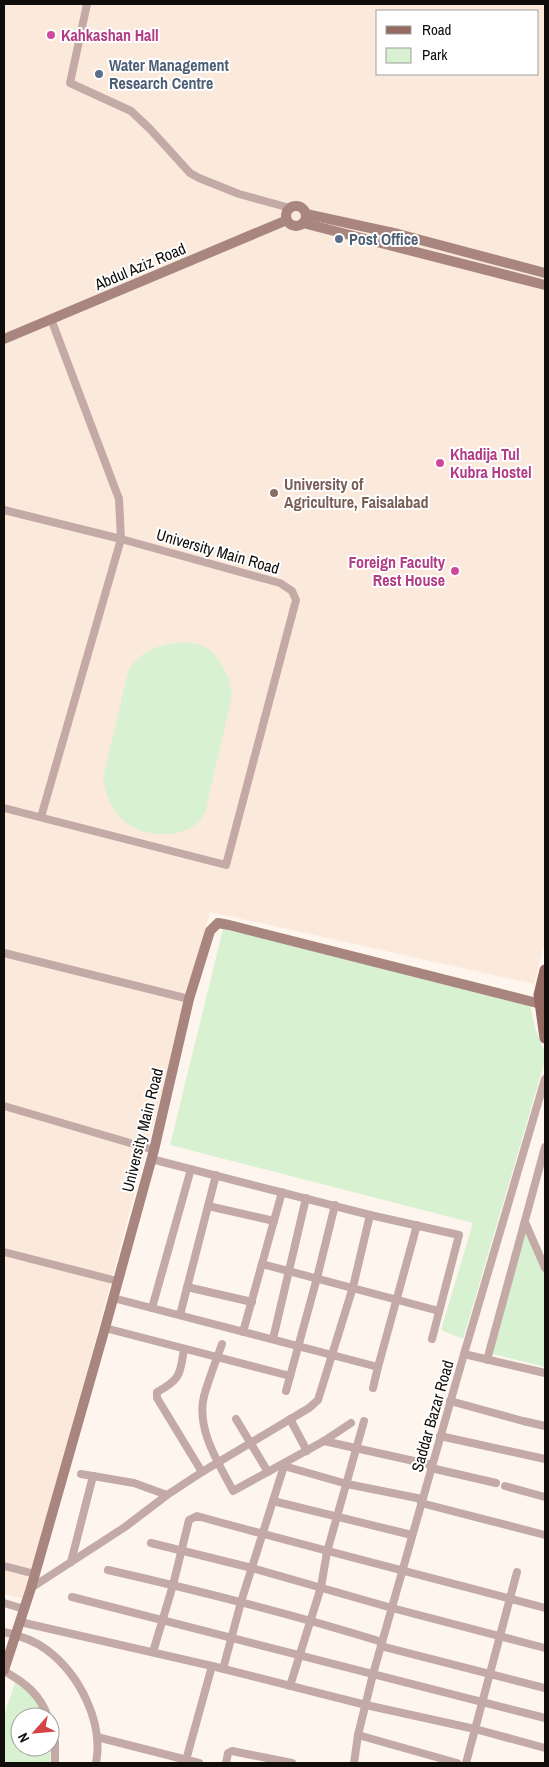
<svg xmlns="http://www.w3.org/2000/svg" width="549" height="1767" viewBox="0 0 549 1767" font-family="'Archivo Narrow',sans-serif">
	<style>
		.built { fill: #fbeadb; fill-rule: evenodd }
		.green { fill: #d8f1d1 }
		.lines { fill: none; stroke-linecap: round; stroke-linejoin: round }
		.street { stroke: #c3aaa6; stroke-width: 8 }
		.secondary { stroke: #a8857f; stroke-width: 10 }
		.primary { stroke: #956a63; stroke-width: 11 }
		.hotel-dot { fill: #d1479c; stroke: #fff; stroke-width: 2 }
		.service-dot { fill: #5c6f8a; stroke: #fff; stroke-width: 2 }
		.education-dot { fill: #8d6e63; stroke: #fff; stroke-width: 2 }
		.labels { text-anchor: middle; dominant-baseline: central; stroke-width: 4; stroke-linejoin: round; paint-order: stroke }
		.hotel-label { font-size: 16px; font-weight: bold; fill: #b23c85; stroke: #fff; text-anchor: start }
		.service-label { font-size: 16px; font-weight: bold; fill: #4e5e75; stroke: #fff; text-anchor: start }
		.street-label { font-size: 16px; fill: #100d0a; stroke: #fff }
		.education-label { font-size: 16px; font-weight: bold; fill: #785e54; stroke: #fff; text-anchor: start }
	</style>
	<rect width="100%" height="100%" fill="#fef6ee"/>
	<!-- built -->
	<path class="built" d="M4,4h541v938l-11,42 -324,-72 -184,687 -22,-5zM378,11h160v63h-160z"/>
	<!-- green -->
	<g class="green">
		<path d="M174,643c7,0 17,-1 24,1 21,7 32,32 34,52l-27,117c-9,14 -21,21 -39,21 -36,2 -58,-21 -63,-56l25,-106c11,-19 24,-25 46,-29z"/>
		<path d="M223,929l306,71 6,28 10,25v8l-82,278 -22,-9 32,-107 -303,-78z"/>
		<path d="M527,1220l18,42v105l-52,-13z"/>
		<path d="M15,1683c15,8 23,17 29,34h-24v30h30v-4l1,20h-47v-48z"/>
	</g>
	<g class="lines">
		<!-- street -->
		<g class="street">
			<path d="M87,4l-17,79 61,28 19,18 40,44 9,5 40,16 51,14"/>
			<path d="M4,510l117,29 159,44 12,8 4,9 -70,265 -222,-57"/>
			<path d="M41,817l80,-278 -2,-40 -68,-180"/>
			<path d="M4,953l185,46"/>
			<path d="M4,1106l150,44"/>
			<path d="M151,1159l219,56 89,20 -27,104"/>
			<path d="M208,1206l66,15"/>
			<path d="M525,1222l20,46"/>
			<path d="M4,1252l113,29"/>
			<path d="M262,1264l177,47"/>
			<path d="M187,1287l65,15"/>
			<path d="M113,1298l265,69 -5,21"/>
			<path d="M152,1308l39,-139"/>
			<path d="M180,1315l36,-140"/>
			<path d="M105,1328l185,48"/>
			<path d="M243,1332l39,-140"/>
			<path d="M273,1339l33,-141"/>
			<path d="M222,1344c-6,17 -13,34 -18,52 -8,33 14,66 29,95l91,-50 27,-18"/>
			<path d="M184,1349c-4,25 -3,30 -27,43v6l45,74"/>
			<path d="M464,1354l81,19"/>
			<path d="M487,1360l58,-213"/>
			<path d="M378,1367l39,-142"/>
			<path d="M286,1391l31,-113 18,-73"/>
			<path d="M450,1401l73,20 22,5"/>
			<path d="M236,1419l32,53"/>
			<path d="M290,1419l17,32"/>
			<path d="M440,1436l105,23"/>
			<path d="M324,1441l108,24"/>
			<path d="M431,1468l65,15"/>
			<path d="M81,1474l53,9 33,12"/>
			<path d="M505,1486l40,11"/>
			<path d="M273,1501l139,34"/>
			<path d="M421,1503l124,32"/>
			<path d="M151,1543l101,25 140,40 153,40"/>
			<path d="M71,1562l22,-86"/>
			<path d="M4,1566l31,8"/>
			<path d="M108,1570c92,21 184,44 274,72"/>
			<path d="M31,1588l94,-61 42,-32 35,-23 107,-64 9,-8 35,-113 17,-72"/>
			<path d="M72,1597l473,121"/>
			<path d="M4,1603l20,6"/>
			<path d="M20,1622l192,44 154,39 109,24 70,19"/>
			<path d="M4,1632c14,3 31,9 43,18 32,24 57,72 49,113"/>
			<path d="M381,1646l164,42"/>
			<path d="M153,1652l20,-67 16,-65 8,-4c116,32 232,61 348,92"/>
			<path d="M223,1669l18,-67 43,-136 63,18 75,15"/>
			<path d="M4,1671c20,11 36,23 44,46"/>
			<path d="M290,1686l31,-99 6,-35 37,-131"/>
			<path d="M50,1723l5,19v21"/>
			<path d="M358,1735l99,28"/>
			<path d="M97,1737l102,26"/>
			<path d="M186,1760l26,-94"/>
			<path d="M226,1763l2,-10 4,-2 60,12"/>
			<path d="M354,1763l4,-28 15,-61 91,-320 81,-275"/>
			<path d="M466,1763l51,-191"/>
		</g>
		<!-- secondary -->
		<g class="secondary">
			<circle cx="296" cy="216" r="10"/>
			<path d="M306,214l92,20 147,39"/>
			<path d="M303,223l242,62"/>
			<path d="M4,339l283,-119"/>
			<path d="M4,1670l27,-82 74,-260 49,-178 35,-151 21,-68 8,-8 11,2 316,80"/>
		</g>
		<!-- primary -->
		<path class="primary" d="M545,970l-6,25 6,43"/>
	</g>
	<!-- markers -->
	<g class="hotel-dot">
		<circle cx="51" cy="35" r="5"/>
		<circle cx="440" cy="463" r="5"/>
		<circle cx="455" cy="571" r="5"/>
	</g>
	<g class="service-dot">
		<circle cx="99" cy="74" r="5"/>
		<circle cx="339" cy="239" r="5"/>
	</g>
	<circle class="education-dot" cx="274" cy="493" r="5"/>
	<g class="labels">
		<!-- hotel labels -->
		<g class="hotel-label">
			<text x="61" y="35">Kahkashan Hall</text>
			<text x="450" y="454">Khadija Tul<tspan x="450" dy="18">Kubra Hostel</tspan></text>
			<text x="445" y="562" text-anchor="end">Foreign Faculty<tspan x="445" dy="18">Rest House</tspan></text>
		</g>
		<!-- service labels -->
		<g class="service-label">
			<text x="109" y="65">Water Management<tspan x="109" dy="18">Research Centre</tspan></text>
			<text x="349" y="239">Post Office</text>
		</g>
		<!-- street labels -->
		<g class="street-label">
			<text transform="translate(140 266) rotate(-23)">Abdul Aziz Road</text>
			<text transform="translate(218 551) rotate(16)">University Main Road</text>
			<text transform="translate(142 1130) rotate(-76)">University Main Road</text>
			<text transform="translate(432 1416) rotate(-74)">Saddar Bazar Road</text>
		</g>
		<!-- education labels -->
		<g class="education-label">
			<text x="284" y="484">University of<tspan x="284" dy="18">Agriculture, Faisalabad</tspan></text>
		</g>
	</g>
	<!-- border -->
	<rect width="549" height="1767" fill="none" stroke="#100d0a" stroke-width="10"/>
	<!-- legend -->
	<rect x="376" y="10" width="162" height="65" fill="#ffffff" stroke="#9f9e9d"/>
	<rect x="386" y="26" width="25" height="8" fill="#956a63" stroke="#9f9e9d"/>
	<text x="422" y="35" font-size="15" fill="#100d0a">Road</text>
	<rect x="386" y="48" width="25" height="15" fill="#d8f1d1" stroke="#9f9e9d"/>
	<text x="422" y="60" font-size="15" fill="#100d0a">Park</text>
	<!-- north arrow -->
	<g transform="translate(35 1732) rotate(243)"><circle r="24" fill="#ffffff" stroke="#9f9e9d"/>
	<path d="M0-4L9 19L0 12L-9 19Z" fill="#d44444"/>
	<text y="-8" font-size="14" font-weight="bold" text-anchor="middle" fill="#100d0a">N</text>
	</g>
</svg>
